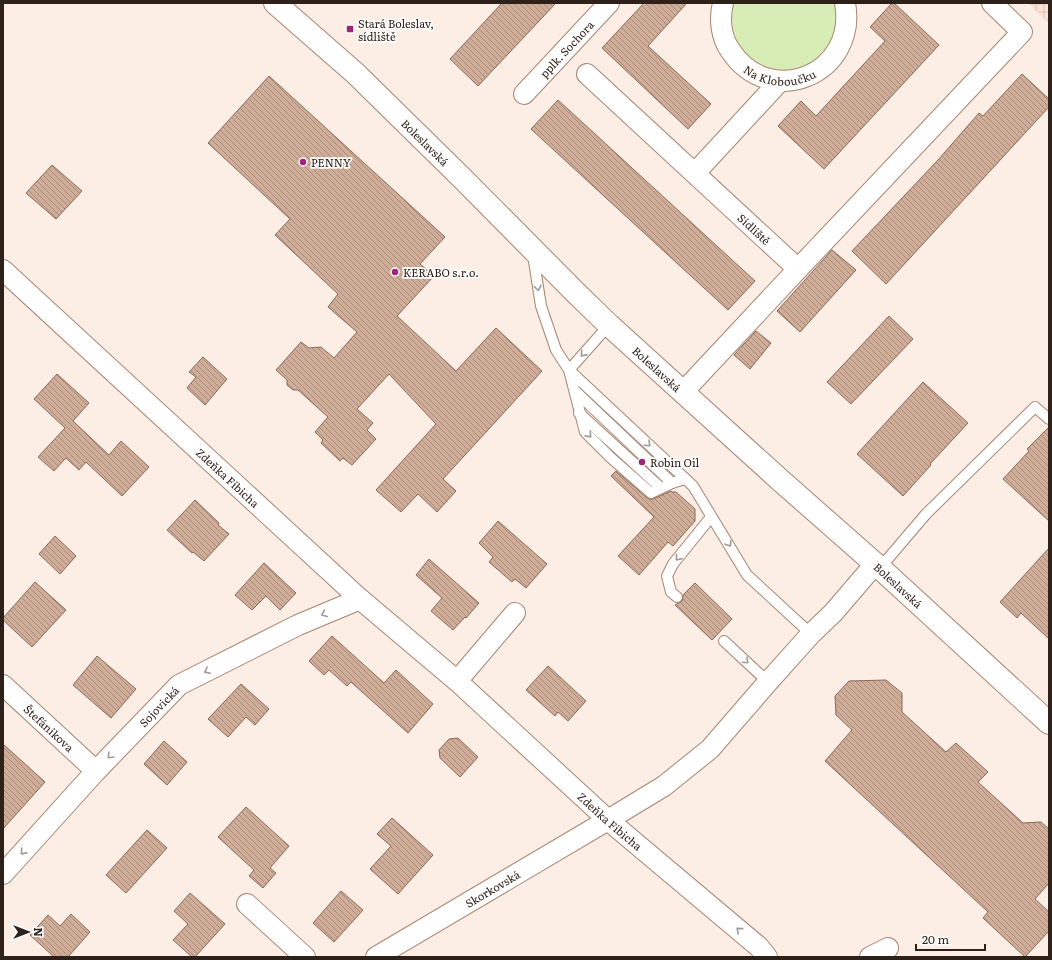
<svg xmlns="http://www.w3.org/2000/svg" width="1052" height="960" viewBox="0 0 1052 960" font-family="Literata,serif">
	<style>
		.industrial { fill: url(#industrial-grid) }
		.green { fill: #d8ecb6 }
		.building { fill: url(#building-back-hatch); stroke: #886956 }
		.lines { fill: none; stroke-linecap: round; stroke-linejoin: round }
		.lane-casing { stroke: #a68572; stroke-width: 12 }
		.street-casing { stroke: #a68572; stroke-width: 22 }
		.secondary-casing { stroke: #a68572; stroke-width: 24 }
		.lane { stroke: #fff; stroke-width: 10 }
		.street { stroke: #fff; stroke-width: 20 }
		.secondary { stroke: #fff; stroke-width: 22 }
		.oneway { stroke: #a19b98 }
		.poi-dot { fill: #9f257b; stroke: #fefefe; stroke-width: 1.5 }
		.labels { text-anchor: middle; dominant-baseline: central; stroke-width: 3.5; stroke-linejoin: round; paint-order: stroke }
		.poi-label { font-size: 11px; fill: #2e2119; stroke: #fefefe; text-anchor: start }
		.street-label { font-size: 11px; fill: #2e2119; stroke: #fefefe }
	</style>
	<defs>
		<pattern id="industrial-grid" width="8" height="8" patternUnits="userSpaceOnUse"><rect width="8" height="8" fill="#fde3d4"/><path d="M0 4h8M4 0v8" fill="none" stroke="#d9c2b5"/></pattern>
		<pattern id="building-back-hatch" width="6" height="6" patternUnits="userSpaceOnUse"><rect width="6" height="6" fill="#d0ad99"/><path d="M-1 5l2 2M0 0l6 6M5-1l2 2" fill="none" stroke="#a98c7c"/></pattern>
	</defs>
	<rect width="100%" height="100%" fill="#fcede5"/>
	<!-- industrial -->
	<path class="industrial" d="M1028,3h21v20z"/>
	<!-- green -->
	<path class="green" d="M734,3h100c13,61 -63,93 -95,41 -7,-12 -9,-27 -5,-41z"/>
	<!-- building -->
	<g class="building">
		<path d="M502,3h54l-78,83 -28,-27z"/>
		<path d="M644,3h43l-39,43 63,58 -23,25 -86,-81z"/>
		<path d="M892,3h2l45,42 -115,124 -46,-43 23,-25 15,15 69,-75 -15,-14z"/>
		<path d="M1022,74l27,25v8l-163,177 -34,-33 86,-91 41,-47 4,3z"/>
		<path d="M269,76l176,161 -25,27 14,12 -37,40 59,55 40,-43 46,43 -99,108 13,12 -19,21 -19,-18 -17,18 -25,-22 60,-66 -47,-50 -32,35 16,14 -6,7 9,9 -24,26 -9,-7 -3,3 -19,-18 2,-3 -8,-8 13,-15 -30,-27h-5l-6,-5v-5l-11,-10 25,-28 8,6 12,-1 13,11 23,-26 -29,-25 10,-13 -63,-59 15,-16 -82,-76z"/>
		<path d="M558,100l197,181 -27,29 -197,-181z"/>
		<path d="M52,165l30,26 -26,28 -30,-26z"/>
		<path d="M832,250l24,20 -56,62 -23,-21z"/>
		<path d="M889,316l24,23 -62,65 -24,-22z"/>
		<path d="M756,331l15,12 -21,26 -16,-14z"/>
		<path d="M203,357l24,22 -22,26 -18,-17 9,-11 -7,-5z"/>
		<path d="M57,374l32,29 -16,18 36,34 12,-14 28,26 -27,29 -36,-34 -7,8 -13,-12 -12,13 -16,-14 27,-29 -31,-29z"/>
		<path d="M923,382l45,41 -38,41 1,1 -28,31 -46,-42z"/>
		<path d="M1049,427v94l-46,-42 26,-28 -2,-2z"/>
		<path d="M616,471l31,27 3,1h3l18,-8 1,1h4l19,17v12l-22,25 -5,-4 -29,33 -21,-19 36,-39 -43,-41z"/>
		<path d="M195,500l24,23 -1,2 11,9 -25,27 -11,-9 -1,1 -25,-23z"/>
		<path d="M498,521l49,43 -21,24 -11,-9 -3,3 -23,-20 4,-5 -14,-14z"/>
		<path d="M55,536l21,20 -16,18 -21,-20z"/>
		<path d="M1049,548v91l-28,-26 -4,5 -17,-16z"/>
		<path d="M429,559l50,44 -13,15 -1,-1 -12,13 -22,-19 11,-13 -26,-23z"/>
		<path d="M264,563l32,30 -16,17 -14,-14 -14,14 -17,-15z"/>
		<path d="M35,582l31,28 -34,37 -29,-27v-2z"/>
		<path d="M695,583l37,36 -20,21 -37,-35 7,-4 1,-3v-3z"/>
		<path d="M332,636l52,47 12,-13 37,34 -25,29 -57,-51 -4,4 -18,-16 -5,5 -15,-14z"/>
		<path d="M97,656l39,33 -25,29 -38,-33z"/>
		<path d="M548,666l38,35 -18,20 -10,-9 -3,4 -29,-26z"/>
		<path d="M886,680l16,13v19l44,40 10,-9 32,29 -10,10 45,41 18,-1 8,7v54l-14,16 14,13v19l-24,26 -42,-39 5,-6 -163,-151 27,-31 -16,-15 -1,-19 14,-15z"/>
		<path d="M241,684l28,25 -14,16 -9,-8 -18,20 -20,-18z"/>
		<path d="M458,738l20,19 -18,20 -20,-19 -1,-8 10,-11z"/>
		<path d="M164,741l23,21 -20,23 -23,-21z"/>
		<path d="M3,744l42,38 -42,47z"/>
		<path d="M246,807l43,39 -19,22 6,5 -13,15 -14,-12 5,-6 -36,-33z"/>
		<path d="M392,818l41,37 -35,39 -28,-25 21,-23 -14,-12z"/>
		<path d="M147,830l20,18 -41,45 -20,-18z"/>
		<path d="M341,891l22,19 -29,32 -21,-19z"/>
		<path d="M190,893l35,31 -30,33h-3l-19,-17 15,-16 -14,-13z"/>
		<path d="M71,914l19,18 -22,25h-14l-24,-22 18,-20 12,11z"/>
	</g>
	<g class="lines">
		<!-- lane casing -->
		<g class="lane-casing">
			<g id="lane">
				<path d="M533,255l8,51 15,44 13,20 16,62 25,25 41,36 21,-10 13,-4"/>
				<path d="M609,325l-40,45 124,116 54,89 64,59"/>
				<path d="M575,391l97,92"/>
				<path d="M579,413l82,75"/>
				<path d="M880,568l46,-54 109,-107 14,12"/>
				<path d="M677,597l-6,-5 -4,-16 6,-12 38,-47"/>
				<path d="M724,641l44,41"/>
			</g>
		</g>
		<!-- street casing -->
		<g class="street-casing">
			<g id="street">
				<path id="s1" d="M723,3c-4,16 -2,34 7,47 40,61 128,24 115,-47"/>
				<path id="s2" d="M587,74l211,195 -115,123"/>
				<path id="s3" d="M524,94l85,-91"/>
				<path d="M695,173l85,-92"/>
				<path d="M798,269l224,-237 -30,-29"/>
				<path id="s4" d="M3,270l357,329 97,82 151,139 151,127 8,10"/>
				<path d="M457,681l58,-68"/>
				<path id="s5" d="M3,685l93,86"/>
				<path id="s6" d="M3,874l93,-103 83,-86 119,-60 62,-26"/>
				<path d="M247,904l58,53"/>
				<path id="s7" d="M376,957l232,-137 56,-34 46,-37 58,-67 43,-48 22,-21 42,-49"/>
				<path d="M870,957l18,-9"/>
			</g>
		</g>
		<!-- secondary casing -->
		<g class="secondary-casing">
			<g id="secondary">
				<path id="s8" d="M275,3l80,70 107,105 113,114 34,33 171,155 100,88 169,155"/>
			</g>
		</g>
		<!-- lane -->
		<use href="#lane" class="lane"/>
		<!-- street -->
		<use href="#street" class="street"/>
		<!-- secondary -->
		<use href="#secondary" class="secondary"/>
	</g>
	<!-- one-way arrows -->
	<defs><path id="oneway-chevron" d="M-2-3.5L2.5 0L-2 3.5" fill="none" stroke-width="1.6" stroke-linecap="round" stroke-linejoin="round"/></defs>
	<g class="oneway">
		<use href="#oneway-chevron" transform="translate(538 288) rotate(81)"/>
		<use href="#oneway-chevron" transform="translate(583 354) rotate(132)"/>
		<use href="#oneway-chevron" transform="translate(589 435) rotate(48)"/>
		<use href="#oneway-chevron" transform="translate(648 444) rotate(43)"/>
		<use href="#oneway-chevron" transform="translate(729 544) rotate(58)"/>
		<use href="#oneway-chevron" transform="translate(678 558) rotate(129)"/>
		<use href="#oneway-chevron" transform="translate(324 614) rotate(157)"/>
		<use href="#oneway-chevron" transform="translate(746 661) rotate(43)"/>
		<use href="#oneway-chevron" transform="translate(207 671) rotate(153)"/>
		<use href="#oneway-chevron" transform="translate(110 756) rotate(134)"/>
		<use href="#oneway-chevron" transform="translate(23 852) rotate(132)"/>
		<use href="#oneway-chevron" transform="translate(739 930) rotate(-140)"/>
	</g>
	<!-- markers -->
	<g class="poi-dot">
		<rect x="346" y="25" width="8" height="8" rx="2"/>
		<circle cx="303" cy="162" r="4"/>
		<circle cx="395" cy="272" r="4"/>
		<circle cx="642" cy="462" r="4"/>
	</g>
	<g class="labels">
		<!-- poi labels -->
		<g class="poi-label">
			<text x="358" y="23">Stará Boleslav,<tspan x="358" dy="13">sídliště</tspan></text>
			<text x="311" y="162">PENNY</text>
			<text x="403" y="272">KERABO s.r.o.</text>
			<text x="650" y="462">Robin Oil</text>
		</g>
		<!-- street labels -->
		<g class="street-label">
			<text stroke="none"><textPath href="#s3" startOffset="62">pplk. Sochora</textPath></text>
			<text stroke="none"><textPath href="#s1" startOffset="109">Na Kloboučku</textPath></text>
			<text stroke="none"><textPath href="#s8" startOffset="205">Boleslavská</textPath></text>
			<text stroke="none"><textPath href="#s2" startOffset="228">Sídliště</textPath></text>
			<text stroke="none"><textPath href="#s8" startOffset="529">Boleslavská</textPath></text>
			<text stroke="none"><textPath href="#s4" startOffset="306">Zdeňka Fibicha</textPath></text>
			<text stroke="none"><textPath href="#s8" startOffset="853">Boleslavská</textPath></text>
			<text stroke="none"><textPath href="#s6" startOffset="229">Sojovická</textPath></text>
			<text stroke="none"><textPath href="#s5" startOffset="63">Štefánikova</textPath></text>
			<text stroke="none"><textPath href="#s4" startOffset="820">Zdeňka Fibicha</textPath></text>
			<text stroke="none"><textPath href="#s7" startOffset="135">Skorkovská</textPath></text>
		</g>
	</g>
	<!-- border -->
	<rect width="1052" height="960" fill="none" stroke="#2e2119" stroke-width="8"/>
	<!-- north arrow -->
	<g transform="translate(28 932) rotate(90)" stroke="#fefefe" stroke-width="3" paint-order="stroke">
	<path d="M0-3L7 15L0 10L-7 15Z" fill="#2e2119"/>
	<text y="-6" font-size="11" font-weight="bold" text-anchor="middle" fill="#2e2119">N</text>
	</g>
	<!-- scale -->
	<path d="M916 944v6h69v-6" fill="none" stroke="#2e2119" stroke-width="2"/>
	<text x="922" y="944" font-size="12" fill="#2e2119" stroke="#fefefe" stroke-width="3" paint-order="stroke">20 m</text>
</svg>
